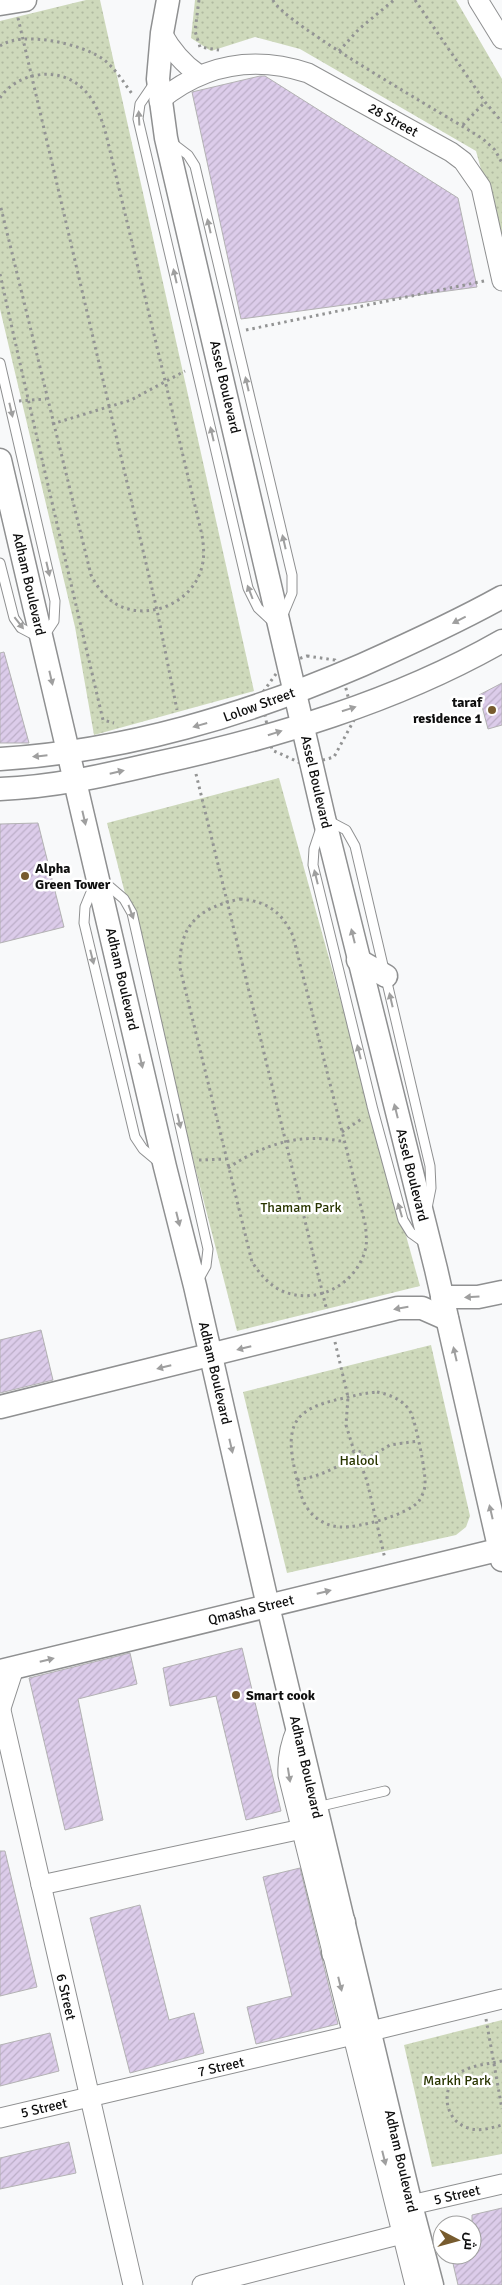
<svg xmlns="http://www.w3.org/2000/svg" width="502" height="2285" viewBox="0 0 502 2285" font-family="Signika,Cairo,sans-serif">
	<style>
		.park { fill: url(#park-dots) }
		.building { fill: url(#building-hatch); stroke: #b3b2b3 }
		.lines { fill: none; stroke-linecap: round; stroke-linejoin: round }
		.service-casing { stroke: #8f9091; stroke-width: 11 }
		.minor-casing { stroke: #8f9091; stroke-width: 21 }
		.tertiary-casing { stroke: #8f9091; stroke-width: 25 }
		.path { stroke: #939494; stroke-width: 3; stroke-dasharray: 2.5 4; stroke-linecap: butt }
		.service { stroke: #fff; stroke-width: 9 }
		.minor { stroke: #fff; stroke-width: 19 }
		.tertiary { stroke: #fff; stroke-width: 22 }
		.oneway { fill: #9f9f9f }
		.poi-dot { fill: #775b2e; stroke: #fff; stroke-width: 2 }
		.labels { text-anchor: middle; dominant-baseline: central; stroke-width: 5; stroke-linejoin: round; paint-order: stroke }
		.street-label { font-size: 14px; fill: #0e0e0e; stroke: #fff }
		.poi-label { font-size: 14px; font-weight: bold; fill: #0e0e0e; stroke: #fff; text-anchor: start }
		.park-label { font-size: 14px; fill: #293501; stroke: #fff }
	</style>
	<defs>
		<pattern id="park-dots" width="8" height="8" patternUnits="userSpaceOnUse" patternTransform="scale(1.25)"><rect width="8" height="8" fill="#ced9bb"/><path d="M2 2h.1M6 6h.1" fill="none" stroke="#b0b9a0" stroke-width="1.8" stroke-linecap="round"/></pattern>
		<pattern id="building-hatch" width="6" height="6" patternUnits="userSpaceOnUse" patternTransform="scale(1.25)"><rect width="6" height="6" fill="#dcccea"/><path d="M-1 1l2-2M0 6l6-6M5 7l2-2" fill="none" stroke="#bcaec8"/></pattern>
	</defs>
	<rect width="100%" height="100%" fill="#f8f9fa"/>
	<!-- park -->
	<g class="park">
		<path d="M86,0h14l154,691 -160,44 -19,-108 -75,-318v-288z"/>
		<path d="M195,0h261l46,79v166l-26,-94 -176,-102 -45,-12 -44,14 -20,-13z"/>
		<path d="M279,778l141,508 -183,45 -130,-508z"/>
		<path d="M431,1345l39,171 -4,11 -10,8 -169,38 -44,-181z"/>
		<path d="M502,2020v134l-70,13 -28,-122z"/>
	</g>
	<!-- building -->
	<g class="building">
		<path d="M260,76h5l193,122 19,89 -236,32 -49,-227z"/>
		<path d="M4,652l25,91h-29v-90z"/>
		<path d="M502,683v42l-14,4 -9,-34z"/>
		<path d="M38,823l26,104 -64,16v-119z"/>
		<path d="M41,1330l12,50 -53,13v-53z"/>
		<path d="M242,1648l39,163 -35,9 -30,-124 -46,10 -7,-38z"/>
		<path d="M130,1653l7,31 -59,15 25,121 -38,10 -36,-152z"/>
		<path d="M0,1851h5l32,136 -37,9z"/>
		<path d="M300,1868l38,156 -82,20 -9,-37 45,-11 -29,-119z"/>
		<path d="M140,1905l29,115 25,-7 10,40 -74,20 -40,-155z"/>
		<path d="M50,2033l9,38 -59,15v-41z"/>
		<path d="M69,2142l7,31 -76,16v-31z"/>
		<path d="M502,2208v77h-44l-7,-30h21v-40z"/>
	</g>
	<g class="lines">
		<!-- service casing -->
		<g class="service-casing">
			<g id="service">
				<path d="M155,82l-15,22 -2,15 110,469 10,20 15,14"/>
				<path d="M171,142l17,13 7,11 97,409v18l-10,24"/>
				<path d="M0,363l55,238 -1,20 -12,18 -21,-11 -7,-10 -14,-55"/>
				<path d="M327,820l19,10 9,16 75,320 1,22 -4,20"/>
				<path d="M321,828l-7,21 -1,16 60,245 30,110 8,13 14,10"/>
				<path d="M103,881l21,18 8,14 76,336 -2,17 -9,16"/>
				<path d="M94,885l-9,22 -1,16 51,214 8,12 18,15"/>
				<path d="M317,1807l68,-16"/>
			</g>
		</g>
		<!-- minor casing -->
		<g class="minor-casing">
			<g id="minor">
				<path d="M478,0l24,39"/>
				<path d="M162,33c10,18 20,30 36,41"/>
				<path d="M159,101c45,-37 94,-46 149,-28l143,79 12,9 18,26 21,94"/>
				<path d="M0,1706l133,579"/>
				<path d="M1,1708l13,-40"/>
				<path d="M297,1728c-7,16 -10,30 -9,47l127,510"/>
				<path d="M41,1885l261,-56"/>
				<path d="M371,2031l131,-32"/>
				<path d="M0,2118l353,-83"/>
				<path d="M411,2205l91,-21"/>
				<path d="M202,2285l200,-51"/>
			</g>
		</g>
		<!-- tertiary casing -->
		<g class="tertiary-casing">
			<g id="tertiary">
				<path d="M168,0l-6,33 -4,46 8,59 158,680 112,451 66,291"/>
				<path d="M0,4l25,-4"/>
				<path d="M0,460l165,707 30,119 73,320 143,599 21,80"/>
				<path d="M0,759c127,-8 246,-44 362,-94 47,-21 95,-43 140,-68"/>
				<path d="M0,789c52,-2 102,-13 153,-25 120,-26 242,-62 349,-123"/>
				<path d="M358,960l28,16"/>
				<path d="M442,1297h36l24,-5"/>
				<path d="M0,1407l398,-99h24l25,11"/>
				<path d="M0,1671l502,-122"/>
				<path d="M333,1953l11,-31"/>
			</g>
		</g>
		<!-- path -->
		<g class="path">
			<path d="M199,0l-4,31 5,16 19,3"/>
			<path d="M273,0c9,23 178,118 210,139l12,11 7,13"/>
			<path d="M415,0l70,102 17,20"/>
			<path d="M18,18l139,592 20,100"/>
			<path d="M0,46c22,-16 82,-2 103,13 12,9 21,24 30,36"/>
			<path d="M339,51l20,-22 35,-29"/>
			<path d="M0,98c17,-26 58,-32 81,-11 14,12 20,30 25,47l96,401c2,13 3,25 -2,38 -12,32 -54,48 -84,31 -11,-7 -19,-17 -25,-29l-91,-371"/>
			<path d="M463,125l22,-23"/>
			<path d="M0,274c33,149 68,297 103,446l11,3"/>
			<path d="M246,330l238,-49"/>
			<path d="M19,401l27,-2"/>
			<path d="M52,424l79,-24 54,-29"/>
			<path d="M307,656l28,4 7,13 12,47 -20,37 -29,8 -33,-15 -11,-55 22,-31z"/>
			<path d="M196,774l130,533"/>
			<path d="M240,899c27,2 42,13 53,37l72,287c1,8 2,16 1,24 -8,37 -49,59 -84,44 -13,-6 -22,-17 -30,-29l-72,-294c-1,-44 19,-60 60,-69z"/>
			<path d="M342,1132l21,-14"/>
			<path d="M199,1160l27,-1"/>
			<path d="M228,1168c36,-24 73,-36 117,-26"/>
			<path d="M335,1342l13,55 -2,28 8,26"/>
			<path d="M377,1392c14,3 27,8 34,21 5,11 15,59 14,71 0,6 -3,12 -6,17 -11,14 -61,27 -78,26 -10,0 -20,-5 -27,-11 -13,-12 -15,-28 -19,-45 -10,-45 -2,-62 45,-72 13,-3 24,-6 37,-7z"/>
			<circle cx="357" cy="1459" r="8"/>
			<path d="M365,1460l25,-15 28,-4"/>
			<path d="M361,1465l6,16 18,78"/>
			<path d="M297,1480c20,-3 35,-10 52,-20"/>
			<path d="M486,2019l16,90"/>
			<path d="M502,2061c-13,3 -30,4 -41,11 -21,14 -18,48 7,56 11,4 23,0 34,-3"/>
		</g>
		<!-- service -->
		<use href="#service" class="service"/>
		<!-- minor -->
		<use href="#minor" class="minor"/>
		<!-- tertiary -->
		<use href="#tertiary" class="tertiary"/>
	</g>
	<!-- one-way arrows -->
	<defs><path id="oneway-solid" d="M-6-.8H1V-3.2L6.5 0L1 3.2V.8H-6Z" transform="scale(1.25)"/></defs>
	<g class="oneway">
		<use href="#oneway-solid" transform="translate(139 118) rotate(-93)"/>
		<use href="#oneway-solid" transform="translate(209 226) rotate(-103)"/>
		<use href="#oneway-solid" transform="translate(175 276) rotate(-103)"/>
		<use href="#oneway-solid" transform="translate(247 384) rotate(-103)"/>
		<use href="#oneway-solid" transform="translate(11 410) rotate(77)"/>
		<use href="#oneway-solid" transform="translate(212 434) rotate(-103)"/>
		<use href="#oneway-solid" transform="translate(284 542) rotate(-103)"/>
		<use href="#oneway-solid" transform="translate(48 569) rotate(77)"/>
		<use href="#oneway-solid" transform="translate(250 592) rotate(-111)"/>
		<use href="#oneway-solid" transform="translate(459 620) rotate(153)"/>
		<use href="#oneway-solid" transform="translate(19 623) rotate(52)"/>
		<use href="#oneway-solid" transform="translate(51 678) rotate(77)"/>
		<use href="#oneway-solid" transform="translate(349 709) rotate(-18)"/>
		<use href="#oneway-solid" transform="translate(200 725) rotate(164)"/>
		<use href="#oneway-solid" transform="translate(275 733) rotate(-18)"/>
		<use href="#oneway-solid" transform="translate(40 756) rotate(174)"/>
		<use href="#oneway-solid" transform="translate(117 772) rotate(-13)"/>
		<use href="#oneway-solid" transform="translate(84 818) rotate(77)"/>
		<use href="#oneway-solid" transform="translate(316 877) rotate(-104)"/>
		<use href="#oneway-solid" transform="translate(131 912) rotate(70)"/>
		<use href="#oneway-solid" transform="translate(353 936) rotate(-104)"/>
		<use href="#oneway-solid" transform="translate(92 957) rotate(76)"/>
		<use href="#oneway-solid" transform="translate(391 1000) rotate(-103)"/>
		<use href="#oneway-solid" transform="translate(359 1052) rotate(-104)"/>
		<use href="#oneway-solid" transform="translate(141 1061) rotate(77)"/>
		<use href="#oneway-solid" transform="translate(396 1111) rotate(-104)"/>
		<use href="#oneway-solid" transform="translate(179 1121) rotate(77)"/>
		<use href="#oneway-solid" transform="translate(400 1210) rotate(-106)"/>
		<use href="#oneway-solid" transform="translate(178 1219) rotate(76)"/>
		<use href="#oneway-solid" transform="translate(472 1297) rotate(176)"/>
		<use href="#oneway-solid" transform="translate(401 1308) rotate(170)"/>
		<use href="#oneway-solid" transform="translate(244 1348) rotate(166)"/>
		<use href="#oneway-solid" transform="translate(455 1354) rotate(-103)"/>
		<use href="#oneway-solid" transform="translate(164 1367) rotate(166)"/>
		<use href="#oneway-solid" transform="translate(231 1446) rotate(77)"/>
		<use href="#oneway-solid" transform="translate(491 1512) rotate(-103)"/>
		<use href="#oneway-solid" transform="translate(324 1592) rotate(-14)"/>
		<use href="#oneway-solid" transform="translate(47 1660) rotate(-14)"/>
		<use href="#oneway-solid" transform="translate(289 1775) rotate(81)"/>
		<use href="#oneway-solid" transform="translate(340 1984) rotate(76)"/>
		<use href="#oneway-solid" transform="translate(384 2158) rotate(76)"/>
	</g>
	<!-- markers -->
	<g class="poi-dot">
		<circle cx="492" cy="710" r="5"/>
		<circle cx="25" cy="876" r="5"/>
		<circle cx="236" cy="1695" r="5"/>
	</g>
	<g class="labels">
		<!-- street labels -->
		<g class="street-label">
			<text transform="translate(393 120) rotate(29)">28 Street</text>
			<text transform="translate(225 387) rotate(77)">Assel Boulevard</text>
			<text transform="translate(29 584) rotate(77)">Adham Boulevard</text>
			<text transform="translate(259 705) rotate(-20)">Lolow Street</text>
			<text transform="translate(316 782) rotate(77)">Assel Boulevard</text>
			<text transform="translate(122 979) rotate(77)">Adham Boulevard</text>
			<text transform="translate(412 1175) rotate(76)">Assel Boulevard</text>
			<text transform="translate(215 1373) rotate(77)">Adham Boulevard</text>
			<text transform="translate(251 1610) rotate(-14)">Qmasha Street</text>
			<text transform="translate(306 1767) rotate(77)">Adham Boulevard</text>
			<text transform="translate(66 1997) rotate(77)">6 Street</text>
			<text transform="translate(221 2067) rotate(-13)">7 Street</text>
			<text transform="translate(44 2108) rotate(-13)">5 Street</text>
			<text transform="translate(401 2161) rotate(77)">Adham Boulevard</text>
			<text transform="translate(457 2195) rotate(-13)">5 Street</text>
		</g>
		<!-- poi labels -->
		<g class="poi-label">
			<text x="482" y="702" text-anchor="end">taraf<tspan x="482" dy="16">residence 1</tspan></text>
			<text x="35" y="868">Alpha<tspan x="35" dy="16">Green Tower</tspan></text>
			<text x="246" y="1695">Smart cook</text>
		</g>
		<!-- park labels -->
		<g class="park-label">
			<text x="301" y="1207">Thamam Park</text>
			<text x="359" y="1460">Halool</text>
			<text x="457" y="2080">Markh Park</text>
		</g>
	</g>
	<!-- north arrow -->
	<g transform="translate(457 2240) rotate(96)"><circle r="24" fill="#ffffff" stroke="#9f9f9f"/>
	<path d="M0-4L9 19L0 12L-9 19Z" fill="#775b2e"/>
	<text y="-8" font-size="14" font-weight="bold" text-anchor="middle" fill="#0e0e0e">ش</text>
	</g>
</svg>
